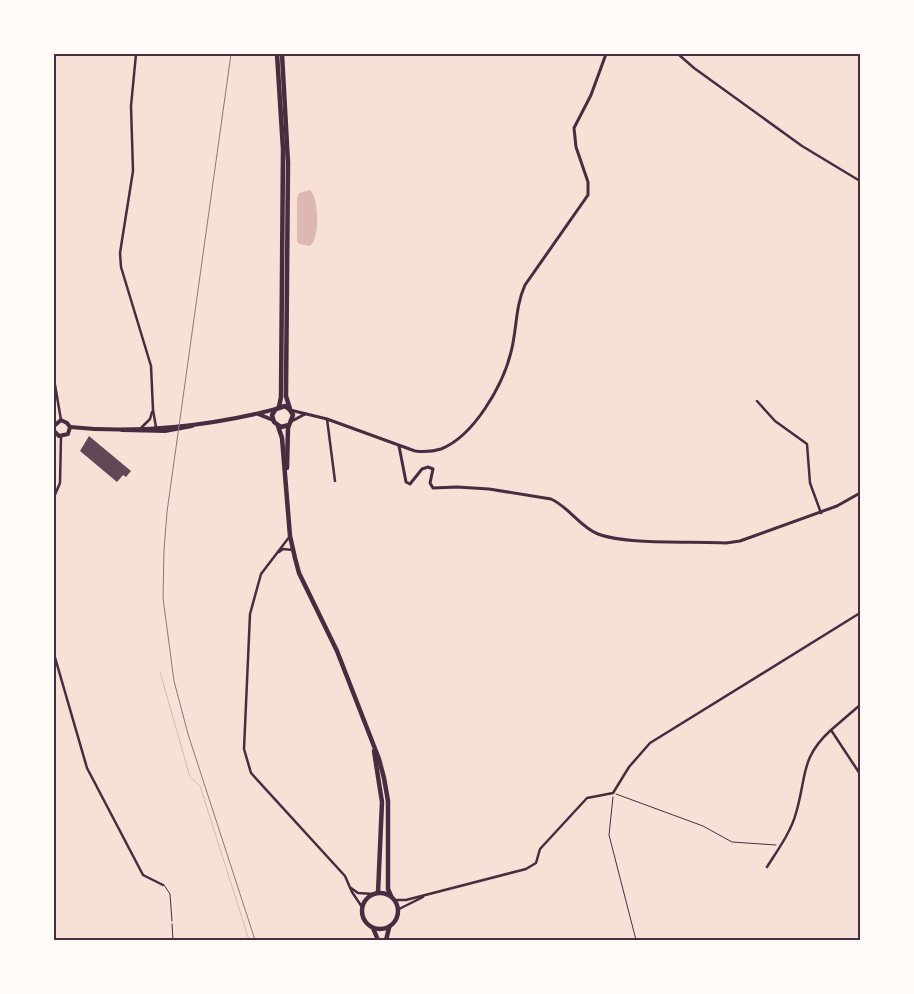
<svg xmlns="http://www.w3.org/2000/svg" width="914" height="994" viewBox="0 0 914 994" font-family="Karla,sans-serif">
	<style>
		.water { fill: #dcb8b0 }
		.lines { fill: none; stroke-linecap: round; stroke-linejoin: round }
		.stream { stroke: #dcb8b0; stroke-width: 1 }
		.building { fill: #644757 }
		.path { stroke: #4a2c40; stroke-width: 1 }
		.service { stroke: #4a2c40; stroke-width: 1 }
		.minor { stroke: #4a2c40; stroke-width: 2.5 }
		.tertiary { stroke: #4a2c40; stroke-width: 3 }
		.secondary { stroke: #4a2c40; stroke-width: 4 }
		.primary { stroke: #4a2c40; stroke-width: 4.5 }
		.rail { stroke: #8f747c; stroke-width: 1 }
		.neatline { fill: none; stroke: #4a2c40; stroke-width: 2 }
	</style>
	<rect width="100%" height="100%" fill="#f7e1d7"/>
	<!-- water -->
	<path class="water" d="M310,190c9,8 10,49 0,56l-11,-2 -2,-3v-42l2,-6z"/>
	<g class="lines">
		<!-- stream -->
		<path class="stream" d="M160,672l30,105 10,9 49,154"/>
	</g>
	<!-- building -->
	<path class="building" d="M89,436l42,35 -5,6 -3,-2 -6,7 -37,-31z"/>
	<g class="lines">
		<!-- path -->
		<g class="path">
			<path d="M616,794l87,32 29,16 44,3"/>
			<path d="M613,797l-4,38 27,105"/>
			<path d="M172,924l1,16"/>
		</g>
		<!-- service -->
		<path class="service" d="M164,885l6,9 2,27"/>
		<!-- minor -->
		<g class="minor">
			<path d="M136,54l-5,52 2,65 -13,82 1,14 30,99 2,44 3,17"/>
			<path d="M678,54l16,14 108,78 58,35"/>
			<path d="M54,379l7,41"/>
			<path d="M757,401l18,20 32,23 3,39 11,30"/>
			<path d="M327,419l8,62"/>
			<path d="M141,428l9,-9 2,-7"/>
			<path d="M54,497l6,-14 1,-46"/>
			<path d="M290,536l-29,38 -11,40 -6,135 7,24 94,103 7,16 10,15"/>
			<path d="M279,552l4,-3 10,1"/>
			<path d="M54,654l33,114 56,107 20,10"/>
			<path d="M860,705l-29,25 29,44"/>
			<path d="M767,867c10,-16 24,-35 29,-54 11,-37 4,-55 35,-83"/>
			<path d="M351,888l7,5 15,1"/>
			<path d="M395,900h11l120,-31 10,-6 4,-14 47,-51 26,-5 16,-26 21,-24 210,-130"/>
			<path d="M399,909l24,-12"/>
		</g>
		<!-- tertiary -->
		<g class="tertiary">
			<path d="M290,410l37,9 88,32c9,1 17,1 26,-2 33,-13 62,-64 70,-97 6,-22 4,-45 14,-67l63,-90v-13l-12,-35 -2,-19 17,-33 15,-41"/>
			<path d="M292,421l13,-7"/>
			<path d="M399,446l7,36 4,2 12,-15 6,-2 5,2 -3,14 3,5 24,-1 32,2 62,10c18,8 29,28 47,35 29,11 94,7 128,9l14,-2 97,-35 23,-13"/>
		</g>
		<!-- secondary -->
		<g class="secondary">
			<path d="M258,414l15,6"/>
			<path d="M54,426l7,-6 6,3 3,4 -2,7 -9,2 -5,-5"/>
			<path d="M70,427c67,7 140,-1 206,-18"/>
			<path d="M122,430l43,1 27,-5"/>
		</g>
		<!-- primary -->
		<g class="primary">
			<path d="M277,54l6,95 -2,248 -2,10"/>
			<path d="M282,54l6,109 -2,233 4,13"/>
			<path d="M278,426l4,12 8,98 5,22 4,15 38,78 42,108 5,19 4,23v88l3,7"/>
			<path d="M287,468l1,-40 5,-13 -3,-5 -5,-4 -9,3 -4,6 2,7 7,5 8,-2"/>
			<path d="M374,751l8,51 -4,91"/>
			<circle cx="380" cy="911" r="18"/>
			<path d="M373,928l5,12"/>
			<path d="M386,940l3,-12"/>
		</g>
		<!-- rail -->
		<path class="rail" d="M231,54l-64,458 -3,38 -1,48 11,83 14,53 67,206"/>
	</g>
	<!-- border -->
	<rect width="914" height="994" fill="none" stroke="#fffaf5" stroke-width="110"/>
	<rect x="55" y="55" width="804" height="884" class="neatline"/>
</svg>
